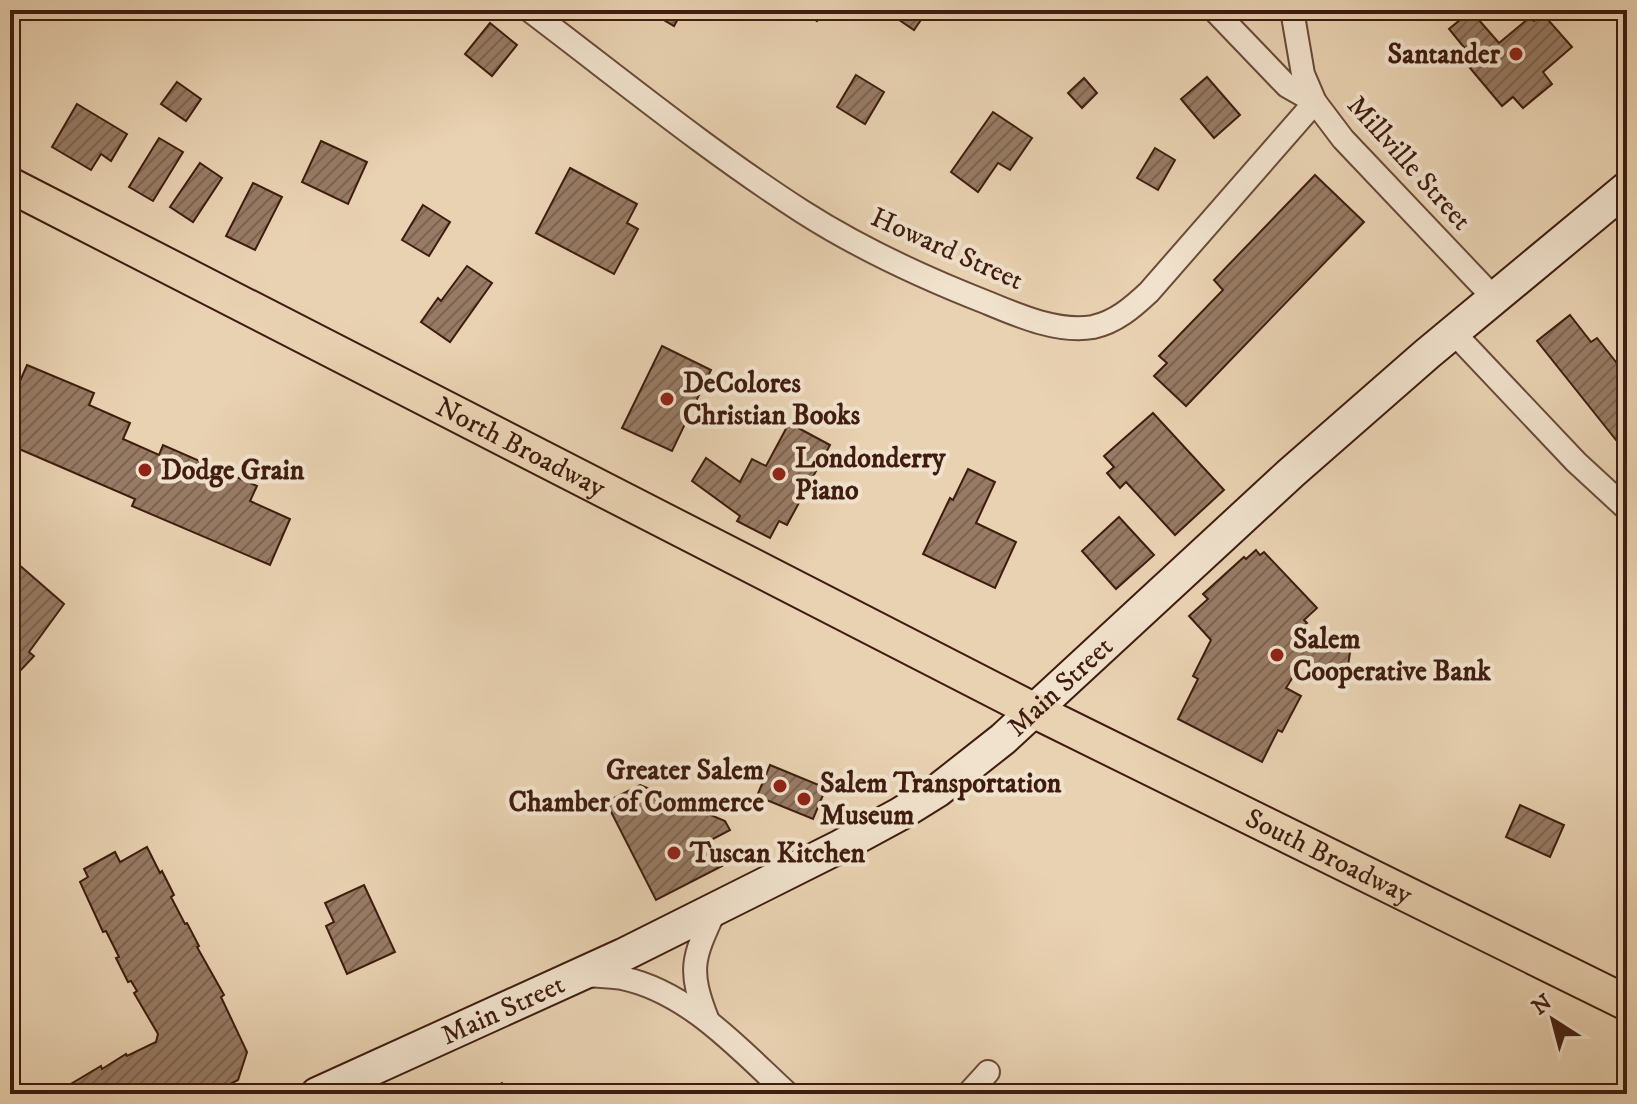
<svg xmlns="http://www.w3.org/2000/svg" width="1637" height="1104" viewBox="0 0 1637 1104" font-family="'IM FELL DW Pica',serif">
	<style>
		.building { fill: url(#building-hatch); stroke: #3f1c0f; stroke-width: 2 }
		.lines { fill: none; stroke-linecap: round; stroke-linejoin: round }
		.minor-casing { stroke: #6a4a38; stroke-width: 26 }
		.secondary-casing { stroke: #3f1c0f; stroke-width: 36 }
		.primary-casing { stroke: #3f1c0f; stroke-width: 38 }
		.minor { stroke: #f1e2cd; stroke-width: 22 }
		.secondary { stroke: #f1e2cd; stroke-width: 32 }
		.primary { stroke: #e9d2b2; stroke-width: 34 }
		.poi-dot { fill: #8f2418; stroke: #f1e2cd; stroke-width: 3 }
		.labels { text-anchor: middle; dominant-baseline: central; stroke-width: 8; stroke-linejoin: round; paint-order: stroke }
		.poi-label { font-size: 28px; font-weight: bold; fill: #3f1c0f; stroke: #f1e2cd; text-anchor: start }
		.street-label { font-size: 28px; fill: #3f1c0f; stroke: #f1e2cd }
	</style>
	<defs>
		<pattern id="building-hatch" width="6" height="6" patternUnits="userSpaceOnUse" patternTransform="scale(2)"><rect width="6" height="6" fill="#977b64"/><path d="M-1 1l2-2M0 6l6-6M5 7l2-2" fill="none" stroke="#7d6451"/></pattern>
	</defs>
	<rect width="100%" height="100%" fill="#e9d2b2"/>
	<filter id="stains"><feTurbulence type="fractalNoise" baseFrequency=".0025" numOctaves="4"/><feColorMatrix values="0 0 0 0 .2 0 0 0 0 .09 0 0 0 0 .02 0 0 0 .5 -.17"/></filter>
	<radialGradient id="worn" r=".72"><stop offset=".6" stop-color="#630" stop-opacity="0"/><stop offset="1" stop-color="#630" stop-opacity=".3"/></radialGradient>
	<!-- building -->
	<g class="building">
		<path d="M647,10h36l-9,16z"/>
		<path d="M801,10h24l-8,11z"/>
		<path d="M896,10h29l2,1 -13,19 -22,-15z"/>
		<path d="M1471,11l28,32 30,-25 5,3 9,-7 29,33 -29,25 9,12 -29,24 -10,-11 -11,9 -32,-38 6,-6 -27,-33z"/>
		<path d="M490,23l27,22 -25,31 -27,-22z"/>
		<path d="M856,75l28,17 -19,32 -28,-17z"/>
		<path d="M1207,77l33,38 -26,23 -33,-39z"/>
		<path d="M1084,78l13,15 -15,15 -14,-15z"/>
		<path d="M177,82l24,17 -15,22 -25,-17z"/>
		<path d="M77,104l50,30 -16,27 -10,-7 -10,16 -39,-23z"/>
		<path d="M993,112l39,26 -22,32 -12,-7 -20,29 -27,-20z"/>
		<path d="M159,138l24,14 -30,49 -24,-14z"/>
		<path d="M321,141l46,21 -19,42 -46,-22z"/>
		<path d="M1155,148l20,12 -17,30 -21,-12z"/>
		<path d="M200,163l22,15 -29,44 -23,-15z"/>
		<path d="M570,168l67,36 -10,19 11,6 -24,45 -78,-41z"/>
		<path d="M1315,175l49,47 -178,184 -32,-30 13,-13 -8,-7 64,-66 -9,-10z"/>
		<path d="M253,183l29,14 -27,53 -29,-14z"/>
		<path d="M423,205l27,17 -21,34 -27,-16z"/>
		<path d="M467,266l25,17 -42,59 -29,-20 17,-24 3,3z"/>
		<path d="M1570,315l21,27 6,-4 30,38v56l-11,8 -79,-99z"/>
		<path d="M662,346l49,24 -39,81 -50,-23z"/>
		<path d="M27,365l67,28 -5,12 41,18 -7,16 36,16 4,-10 94,41 -7,15 40,18 -20,46 -138,-59 3,-7 -125,-54v-41z"/>
		<path d="M1153,413l71,77 -49,45 -49,-53 -6,6 -13,-15 7,-6 -10,-11z"/>
		<path d="M789,423l41,22 -43,80 -8,-4 -9,17 -33,-17 3,-5 -48,-35 14,-23 34,24 12,-23 14,7z"/>
		<path d="M968,469l27,13 -19,41 40,19 -21,46 -72,-34 27,-56 3,2z"/>
		<path d="M1119,517l35,38 -38,34 -34,-38z"/>
		<path d="M1256,550l4,5 4,-3 53,56 -13,12 3,3 -7,6 10,10 41,7 -4,26 -46,-8 -15,24 15,8 -19,36 -4,-2 -16,32 -84,-43 20,-40 -5,-3 18,-36 -22,-24 19,-17 -5,-5 41,-37 2,2z"/>
		<path d="M10,557l54,47 -35,48 5,4 -14,15 -4,-3 -6,6z"/>
		<path d="M770,765l56,23 -13,31 -56,-23z"/>
		<path d="M640,785l85,36 5,9 -21,11 13,25 -66,34 -50,-98z"/>
		<path d="M1520,805l44,20 -14,32 -44,-20z"/>
		<path d="M147,847l13,26 2,-2 12,24 -3,2 14,27 2,-1 12,23 -2,1 27,48 -3,2 26,55 -9,28 -27,14h-157l47,-28 1,3 24,-15 1,2 29,-14 2,-8 -24,-41 3,-2 -6,-10 -3,1 -12,-24 3,-1 -13,-26 -3,1 -23,-50 8,-5 -4,-8 31,-17 5,10z"/>
		<path d="M364,885l31,67 -48,22 -21,-48 8,-4 -9,-19z"/>
		<path d="M502,1083l6,11h-26z"/>
	</g>
	<g class="lines">
		<!-- minor casing -->
		<g class="minor-casing">
			<g id="minor">
				<path d="M529,10c90,68 179,141 274,202 58,37 121,66 185,91 31,13 71,30 105,24 23,-5 40,-20 56,-35l166,-190 -28,-16 -73,-76"/>
				<path d="M1292,10l11,64 12,28 28,37 150,158"/>
				<path d="M1453,332l123,130 51,47"/>
				<path d="M585,975c12,1 25,1 37,3 67,14 118,72 166,116"/>
				<path d="M708,1021c-21,-53 -15,-63 8,-113"/>
				<path d="M968,1094l20,-22"/>
			</g>
		</g>
		<!-- secondary casing -->
		<g class="secondary-casing">
			<g id="secondary">
				<path id="s1" d="M317,1094l306,-139 216,-108 61,-33 37,-23 66,-52 288,-266 136,-119 200,-166"/>
			</g>
		</g>
		<!-- primary casing -->
		<g class="primary-casing">
			<g id="primary">
				<path id="s2" d="M10,185l1023,525 594,293"/>
			</g>
		</g>
		<!-- minor -->
		<use href="#minor" class="minor"/>
		<!-- secondary -->
		<use href="#secondary" class="secondary"/>
		<!-- primary -->
		<use href="#primary" class="primary"/>
	</g>
	<!-- markers -->
	<g class="poi-dot">
		<circle cx="1516" cy="54" r="8"/>
		<circle cx="667" cy="399" r="8"/>
		<circle cx="145" cy="470" r="8"/>
		<circle cx="779" cy="474" r="8"/>
		<circle cx="1277" cy="655" r="8"/>
		<circle cx="780" cy="786" r="8"/>
		<circle cx="804" cy="799" r="8"/>
		<circle cx="674" cy="853" r="8"/>
	</g>
	<g class="labels">
		<!-- poi labels -->
		<g class="poi-label">
			<text x="1500" y="54" text-anchor="end">Santander</text>
			<text x="683" y="383">DeColores<tspan x="683" dy="32">Christian Books</tspan></text>
			<text x="795" y="458">Londonderry<tspan x="795" dy="32">Piano</tspan></text>
			<text x="161" y="470">Dodge Grain</text>
			<text x="1293" y="639">Salem<tspan x="1293" dy="32">Cooperative Bank</tspan></text>
			<text x="764" y="770" text-anchor="end">Greater Salem<tspan x="764" dy="32">Chamber of Commerce</tspan></text>
			<text x="820" y="783">Salem Transportation<tspan x="820" dy="32">Museum</tspan></text>
			<text x="690" y="853">Tuscan Kitchen</text>
		</g>
		<!-- street labels -->
		<g class="street-label">
			<text transform="translate(1409 163) rotate(48)">Millville Street</text>
			<text transform="translate(947 249) rotate(24)">Howard Street</text>
			<text stroke="none"><textPath href="#s2" startOffset="574">North Broadway</textPath></text>
			<text stroke="none"><textPath href="#s1" startOffset="852">Main Street</textPath></text>
			<text stroke="none"><textPath href="#s2" startOffset="1480">South Broadway</textPath></text>
			<text stroke="none"><textPath href="#s1" startOffset="204">Main Street</textPath></text>
		</g>
	</g>
	<!-- margin -->
	<rect width="1637" height="1104" fill="none" stroke="#e9d2b2" stroke-width="40"/>
	<rect x="12" y="12" width="1613" height="1080" fill="none" stroke="#3f1c0f" stroke-width="4"/>
	<rect x="20" y="20" width="1597" height="1064" fill="none" stroke="#3f1c0f" stroke-width="2"/>
	<!-- north arrow -->
	<g transform="translate(1553 1020) rotate(324)" stroke="#f1e2cd" stroke-width="6" paint-order="stroke">
	<path d="M0-6L14 30L0 20L-14 30Z" fill="#3f1c0f"/>
	<text y="-12" font-size="22" font-weight="bold" text-anchor="middle" fill="#3f1c0f">N</text>
	</g>
	<rect width="100%" height="100%" filter="url(#stains)"/>
	<rect width="100%" height="100%" fill="url(#worn)"/>
</svg>
